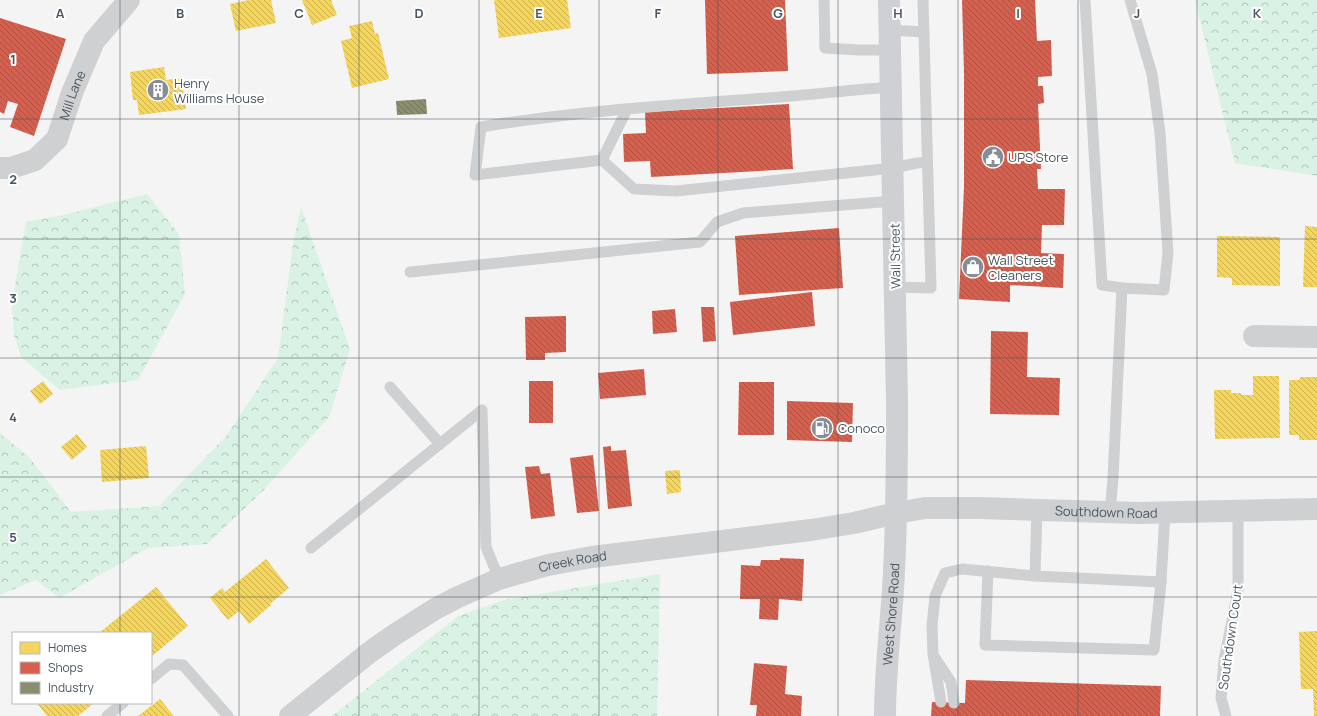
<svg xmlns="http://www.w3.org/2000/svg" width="1317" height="716" viewBox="0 0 1317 716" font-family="Manrope,sans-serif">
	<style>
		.forest { fill: url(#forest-crowns) }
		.homes { fill: url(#homes-back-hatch) }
		.shops { fill: url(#shops-back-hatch) }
		.industry { fill: url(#industry-back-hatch) }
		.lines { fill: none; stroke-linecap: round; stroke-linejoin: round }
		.lane { stroke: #ced0d2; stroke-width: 11 }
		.street { stroke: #ced0d2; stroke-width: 22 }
		.secondary { stroke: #ced0d4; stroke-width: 22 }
		.grid { fill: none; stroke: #4a5661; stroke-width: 1; stroke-opacity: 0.55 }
		.labels { text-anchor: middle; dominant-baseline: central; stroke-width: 4; stroke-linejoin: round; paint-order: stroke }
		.poi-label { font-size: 13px; fill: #4a5661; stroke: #fff; text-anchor: start }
		.street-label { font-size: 13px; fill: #4a5661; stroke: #fff }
		.grid-label { font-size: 13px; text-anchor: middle; font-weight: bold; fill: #4a5661; stroke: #fff; stroke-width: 4; stroke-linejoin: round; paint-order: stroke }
	</style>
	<defs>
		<pattern id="forest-crowns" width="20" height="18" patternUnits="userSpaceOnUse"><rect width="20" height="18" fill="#d9f2e3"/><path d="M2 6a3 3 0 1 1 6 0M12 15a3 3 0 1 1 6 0" fill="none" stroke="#b2c7bb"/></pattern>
		<pattern id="homes-back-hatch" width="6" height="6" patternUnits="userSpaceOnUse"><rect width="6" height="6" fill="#f6d55c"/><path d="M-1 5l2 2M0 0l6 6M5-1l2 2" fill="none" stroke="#c9b04f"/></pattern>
		<pattern id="shops-back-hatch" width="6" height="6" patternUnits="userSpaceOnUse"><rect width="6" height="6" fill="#d6604d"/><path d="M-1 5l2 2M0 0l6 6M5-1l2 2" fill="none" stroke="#b05243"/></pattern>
		<pattern id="industry-back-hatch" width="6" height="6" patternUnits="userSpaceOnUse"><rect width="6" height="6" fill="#8c8c6e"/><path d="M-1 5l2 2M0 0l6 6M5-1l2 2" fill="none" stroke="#74755e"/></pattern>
	</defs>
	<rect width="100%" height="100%" fill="#f4f4f4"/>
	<!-- forest -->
	<g class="forest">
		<path d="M1195,0h122v176l-82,-13z"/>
		<path d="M147,194l32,40 6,60 -47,86 -78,10 -39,-33 -7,-22 -2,-32 14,-81 37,-7z"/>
		<path d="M301,207l49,142 -21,68 -68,76 -54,51 -59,4 -89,50 -23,-18 -36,15v-162l30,25 41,54 88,-6 68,-71 51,-77 15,-114z"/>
		<path d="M660,574l-3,142h-325l126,-100 46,-16z"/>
	</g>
	<!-- homes -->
	<g class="homes">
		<path d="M249,0h22l5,23 -40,8 -6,-27z"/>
		<path d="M302,0h29l6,15 -25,10z"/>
		<path d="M494,0h73l4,28 -72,10z"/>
		<path d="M372,21l3,13 3,-1 11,46 -37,9 -11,-47 11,-3 -3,-12z"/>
		<path d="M164,67l2,13 16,-2 4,31 -47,6 -2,-15h-4l-3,-28z"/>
		<path d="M1305,226l12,1v60h-14z"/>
		<path d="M1217,236l63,1v49l-48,-1v-7l-15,-1z"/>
		<path d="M1253,376h26l1,62 -65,1 -1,-49h17v3h10v2h12z"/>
		<path d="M1300,377h17v63h-18v-5h-10v-55h10z"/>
		<path d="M43,381l10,13 -13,10 -10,-13z"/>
		<path d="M77,434l10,13 -15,13 -11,-13z"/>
		<path d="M146,446l3,32 -47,4 -2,-32z"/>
		<path d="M680,470l1,22 -14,2 -2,-23z"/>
		<path d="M266,559l23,29 -19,16 1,1 -22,19 -10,-13 -11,9 -18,-22 12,-10 3,4z"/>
		<path d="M156,587l32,39 -37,31v-24h-52z"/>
		<path d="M1317,631v85h-3l-1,-27h-12l-2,-57z"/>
		<path d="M160,699l14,17h-36z"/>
		<path d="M37,703h57l-16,13h-31z"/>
	</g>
	<!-- shops -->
	<g class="shops">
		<path d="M705,0h80l3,71 -81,3z"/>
		<path d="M962,0h73l2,41 14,-1 1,36 -14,1v9h5l1,17 -6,1 3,65h-4l1,20h27l-1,36h-22l-1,28 23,1 -1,34 -53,-3v17l-51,-3 5,-112v-113z"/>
		<path d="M0,18l66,21 -32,97 -24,-9 8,-23 -10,-3 -4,13 -4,-2z"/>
		<path d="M789,104l4,65 -142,8 -1,-16 -26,1 -1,-28 23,-1 -1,-21z"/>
		<path d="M839,228l4,60 -104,7 -4,-59z"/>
		<path d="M812,292l3,34 -82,9 -3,-33z"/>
		<path d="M701,307h13l2,34 -13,1z"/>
		<path d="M675,309l2,23 -24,2 -1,-23z"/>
		<path d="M566,316v36l-21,1v7h-19l-1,-43z"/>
		<path d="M991,331l37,1 -1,45 33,1 -1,37 -69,-1z"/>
		<path d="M644,369l2,26 -46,4 -2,-26z"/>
		<rect x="529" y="381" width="24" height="42"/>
		<path d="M739,382h35v53h-36z"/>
		<path d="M787,401l66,2 -1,39 -65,-2z"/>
		<path d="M611,446v5l15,-1 6,56 -24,3 -5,-62z"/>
		<path d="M593,455l6,56 -22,2 -7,-55z"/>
		<path d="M539,466l2,8 9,-1 5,43 -24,3 -6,-52z"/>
		<path d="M780,558l24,1 -2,42 -23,-2 -1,21 -19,-1 1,-20h-20l1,-34 19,1 1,-6h19z"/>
		<path d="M754,663l33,3 -2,28 17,2 -1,20h-45l1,-11h-7z"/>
		<path d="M966,680l195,6 -1,30h-229l1,-14 33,1z"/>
	</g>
	<!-- industry -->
	<path class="industry" d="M426,99l1,15 -30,1 -1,-14z"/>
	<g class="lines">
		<!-- lane -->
		<g class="lane">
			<path d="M824,0l1,48 34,2h31"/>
			<path d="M1085,0l17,285 20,3"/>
			<path d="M890,30l34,2"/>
			<path d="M891,87c-41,3 -82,8 -124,11 -95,7 -191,13 -286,29l-6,48 127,-15 32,29 42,2 217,-23 24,-5 10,-1"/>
			<path d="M602,160l25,-51"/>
			<path d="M410,272l290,-30 17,-20 26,-9 151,-12"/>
			<path d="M895,287l36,1 -8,-288"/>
			<path d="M390,387l50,57"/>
			<path d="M1037,510l-2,66 126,6 4,-69"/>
			<path d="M1110,513l3,-35 9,-190 42,2 4,-37 -8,-120 -8,-59 -22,-74"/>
			<path d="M311,548l171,-138 4,137 13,32"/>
			<path d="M988,571l-3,74 169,5 7,-68"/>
			<path d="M935,658l16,24 3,21"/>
			<path d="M151,679l18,-15 14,1 45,51"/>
			<path d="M941,702l-8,-48 -1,-28 3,-30 10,-23 17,-4 73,7"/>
			<path d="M107,716l16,-13"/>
			<path d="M1226,716l-5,-18 3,-38 14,-69v-81"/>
		</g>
		<!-- street -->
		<g class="street">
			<path id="s1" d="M0,168h11l24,-8 22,-21 15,-46 22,-52 35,-41"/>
			<path d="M1254,336l63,1"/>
			<path id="s2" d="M290,716l80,-64 24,-17 41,-26 23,-12 41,-18 49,-14 44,-8 219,-27 43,-7 42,-10 29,-5h54l159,5 179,-4"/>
		</g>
		<!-- secondary -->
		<path class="secondary" id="s3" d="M885,716c0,-49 7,-97 9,-145 3,-57 3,-114 3,-170l-8,-401"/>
	</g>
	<!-- grid -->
	<path class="grid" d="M120,0v633M239,0v716M359,0v716M479,0v716M599,0v716M718,0v716M838,0v716M958,0v716M1078,0v716M1197,0v716M0,119h1317M0,239h1317M0,358h1317M0,477h1317M0,597h1317M120,703v13"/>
	<!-- icons -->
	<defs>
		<g id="building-disc" transform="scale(1.15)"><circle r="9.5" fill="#868d94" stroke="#fff"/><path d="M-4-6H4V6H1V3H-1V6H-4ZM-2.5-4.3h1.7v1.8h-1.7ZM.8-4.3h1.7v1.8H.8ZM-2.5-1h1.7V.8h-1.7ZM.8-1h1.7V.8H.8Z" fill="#fff"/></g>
		<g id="civic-disc" transform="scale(1.15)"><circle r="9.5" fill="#868d94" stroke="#fff"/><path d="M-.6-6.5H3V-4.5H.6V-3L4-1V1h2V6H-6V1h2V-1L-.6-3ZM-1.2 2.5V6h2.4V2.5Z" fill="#fff"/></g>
		<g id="shop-disc" transform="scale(1.15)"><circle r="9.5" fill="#868d94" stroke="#fff"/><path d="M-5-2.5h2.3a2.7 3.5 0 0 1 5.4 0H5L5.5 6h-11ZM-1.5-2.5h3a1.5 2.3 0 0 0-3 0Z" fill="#fff"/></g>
		<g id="fuel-disc" transform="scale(1.15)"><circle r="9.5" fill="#868d94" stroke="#fff"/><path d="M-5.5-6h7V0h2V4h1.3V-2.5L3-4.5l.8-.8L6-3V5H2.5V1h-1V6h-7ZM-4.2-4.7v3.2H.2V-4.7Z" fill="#fff"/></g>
	</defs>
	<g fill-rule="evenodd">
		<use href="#building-disc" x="158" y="90"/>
		<use href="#civic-disc" x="993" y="157"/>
		<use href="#shop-disc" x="973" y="267"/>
		<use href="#fuel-disc" x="822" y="428"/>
	</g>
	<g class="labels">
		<!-- poi labels -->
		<g class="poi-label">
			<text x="174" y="83">Henry<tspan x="174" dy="15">Williams House</tspan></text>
			<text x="1008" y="157">UPS Store</text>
			<text x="988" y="260">Wall Street<tspan x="988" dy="15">Cleaners</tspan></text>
			<text x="838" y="428">Conoco</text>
		</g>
		<!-- street labels -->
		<g class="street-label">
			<text stroke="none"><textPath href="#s1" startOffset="113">Mill Lane</textPath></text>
			<text transform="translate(895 256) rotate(-91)">Wall Street</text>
			<text stroke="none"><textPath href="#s2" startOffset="865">Southdown Road</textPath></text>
			<text stroke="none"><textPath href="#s2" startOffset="327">Creek Road</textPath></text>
			<text stroke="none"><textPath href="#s3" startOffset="102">West Shore Road</textPath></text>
			<text transform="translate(1230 637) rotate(-82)">Southdown Court</text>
		</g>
	</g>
	<g class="grid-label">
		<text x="60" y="18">A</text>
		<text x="180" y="18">B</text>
		<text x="299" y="18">C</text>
		<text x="419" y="18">D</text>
		<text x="539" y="18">E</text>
		<text x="658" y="18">F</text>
		<text x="778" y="18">G</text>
		<text x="898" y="18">H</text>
		<text x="1018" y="18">I</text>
		<text x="1137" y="18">J</text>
		<text x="1257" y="18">K</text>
		<text x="13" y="64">1</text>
		<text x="13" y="184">2</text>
		<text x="13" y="303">3</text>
		<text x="13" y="422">4</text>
		<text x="13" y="542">5</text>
	</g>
	<!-- legend -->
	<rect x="12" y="632" width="140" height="72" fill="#ffffff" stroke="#b7bbc0"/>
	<rect x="20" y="642" width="20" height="12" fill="#f6d55c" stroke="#b7bbc0"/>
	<text x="48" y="652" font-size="12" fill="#4a5661">Homes</text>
	<rect x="20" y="662" width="20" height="12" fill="#d6604d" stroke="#b7bbc0"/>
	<text x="48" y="672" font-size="12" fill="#4a5661">Shops</text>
	<rect x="20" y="682" width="20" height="12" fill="#8c8c6e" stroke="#b7bbc0"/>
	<text x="48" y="692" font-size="12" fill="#4a5661">Industry</text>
</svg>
